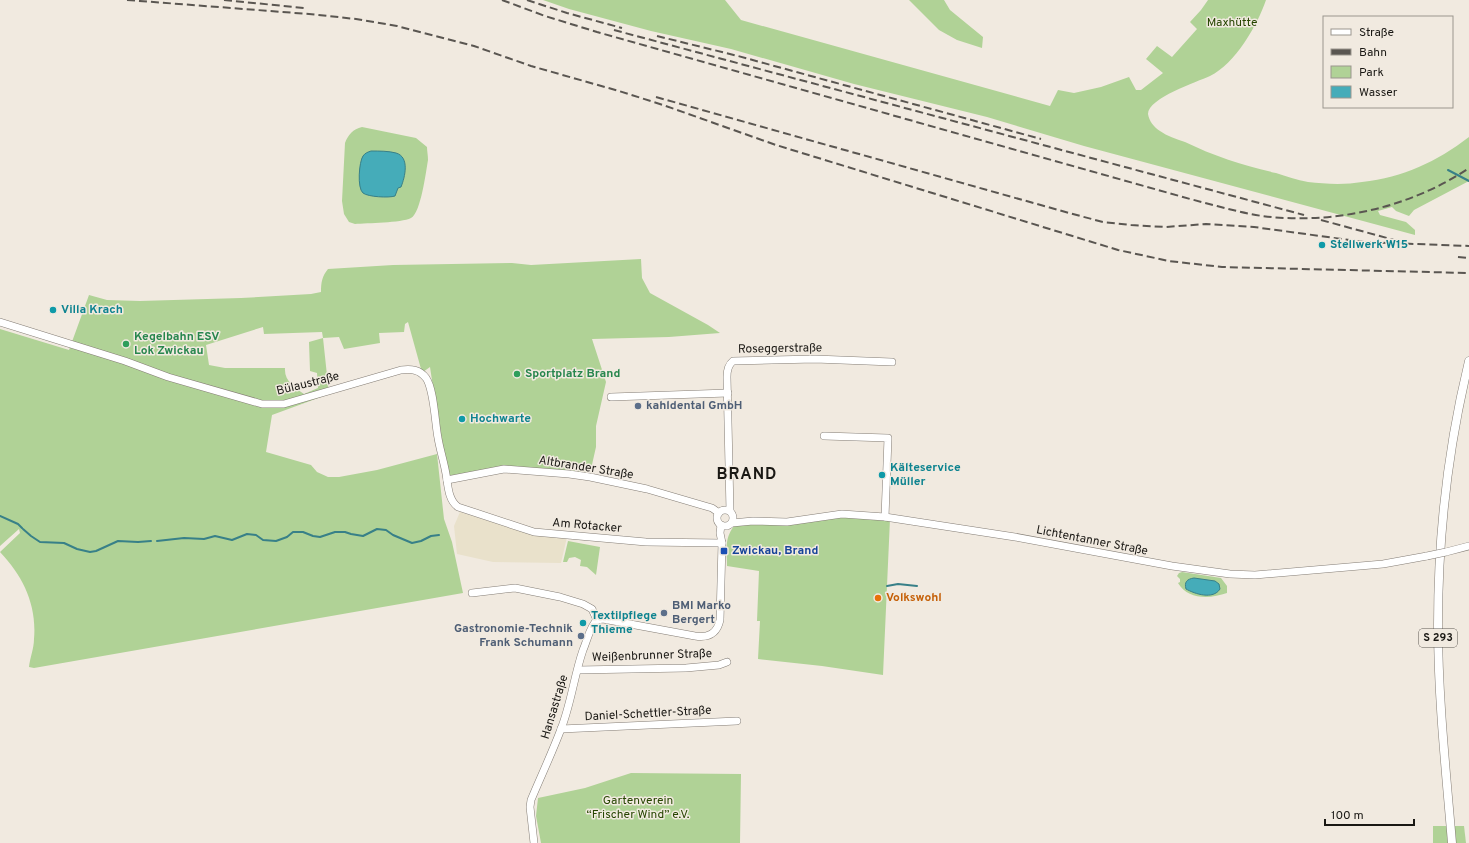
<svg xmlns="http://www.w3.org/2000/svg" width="1469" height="843" viewBox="0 0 1469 843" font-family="Overpass,sans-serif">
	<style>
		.industrial { fill: #e9e1cb }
		.green { fill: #b0d296; fill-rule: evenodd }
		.water { fill: #45acb9; stroke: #388088 }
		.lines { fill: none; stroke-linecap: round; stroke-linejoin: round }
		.stream { stroke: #388088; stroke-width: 2 }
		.minor-casing { stroke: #847d75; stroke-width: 8 }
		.major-casing { stroke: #847d75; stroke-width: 9 }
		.minor { stroke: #fff; stroke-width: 7 }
		.major { stroke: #fff; stroke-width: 8 }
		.rail { stroke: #5a5651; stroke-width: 2; stroke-dasharray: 8 4; stroke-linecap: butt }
		.minor-bridge-casing { stroke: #847d75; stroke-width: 8; stroke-linecap: butt }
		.minor-bridge { stroke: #fff; stroke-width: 7 }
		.culture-dot { fill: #0f9aa8; stroke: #f1eae0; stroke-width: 1.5 }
		.leisure-dot { fill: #2e9e5b; stroke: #f1eae0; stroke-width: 1.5 }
		.service-dot { fill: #5c6f8a; stroke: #f1eae0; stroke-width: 1.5 }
		.transit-dot { fill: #1a4fb4; stroke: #f1eae0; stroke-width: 1.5 }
		.food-dot { fill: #e8710a; stroke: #f1eae0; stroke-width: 1.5 }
		.labels { text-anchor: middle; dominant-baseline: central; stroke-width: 3; stroke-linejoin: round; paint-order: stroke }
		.shield { fill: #f1eae0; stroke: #5a5751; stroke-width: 1 }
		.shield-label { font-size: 11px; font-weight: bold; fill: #1a1814 }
		.park-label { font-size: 12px; fill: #264500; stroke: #f1eae0 }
		.culture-label { font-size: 12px; font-weight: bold; fill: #0d838f; stroke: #f1eae0; text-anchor: start }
		.leisure-label { font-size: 12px; font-weight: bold; fill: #27864d; stroke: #f1eae0; text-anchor: start }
		.street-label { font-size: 12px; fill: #1a1814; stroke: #f1eae0 }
		.service-label { font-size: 12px; font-weight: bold; fill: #4e5e75; stroke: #f1eae0; text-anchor: start }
		.transit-label { font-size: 12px; font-weight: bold; fill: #164399; stroke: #f1eae0; text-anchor: start }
		.food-label { font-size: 12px; font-weight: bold; fill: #c56008; stroke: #f1eae0; text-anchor: start }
		.district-label { font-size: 16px; font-weight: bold; letter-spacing: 1px; fill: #1a1814; stroke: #f1eae0 }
	</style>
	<rect width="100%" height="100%" fill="#f1eae0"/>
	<!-- industrial -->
	<path class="industrial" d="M460,512l70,22 37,3 -6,26 -68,-1 -36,-8 -3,-28z"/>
	<!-- green -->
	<g class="green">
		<path d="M543,0h182l16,20 309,86 8,-16 16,3 27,-6 28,-10 7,13h5l22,-17 -17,-14 11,-13 15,11 25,-28 -7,-7 11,-12 7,-10h58c-9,26 -31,64 -56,76 -13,6 -62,22 -62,38 1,7 6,13 12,17 7,5 16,8 25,11 29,14 59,24 91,31 10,3 21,7 32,9 17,2 37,3 54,0 42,-5 74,-20 107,-45v44l-55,29 -5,6 -13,-5 -4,-4 -14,4 2,4 26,7 9,8v5l-331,-89 -97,-29 -133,-33 -123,-35 -80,-18 -82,-22z"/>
		<path d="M909,0h35l6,10 33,27 -1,11 -25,-8 -18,-10z"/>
		<path d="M362,127l54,11 11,9c0,4 1,8 1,13 -2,11 -7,53 -17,58 -10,5 -44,5 -56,6l-6,-2 -5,-8 -2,-13 3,-58c3,-8 8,-14 17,-16z"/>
		<path d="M641,259l1,19 8,15 58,32 12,8 -51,4 -77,2 14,43 -10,44v21l-5,22 -6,3 -86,-5 -50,9 -10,-49 -9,-60 -7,5 -2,-3 -13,-47 -3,2 -1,8 -25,1 1,10 -36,6 -5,-12 -16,1 6,56 -57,21 -6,37 45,13 6,7 11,5h11l38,-7 60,-16 7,65 8,23 11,51 -429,75 -5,-1c1,-9 5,-19 5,-28 3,-34 -11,-63 -34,-87l20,-19 -1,-4 -19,17v-217l69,21 20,-55 18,5 33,1 101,-3 70,-4 10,-2c0,-9 1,-16 7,-23l65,-4 119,-2 19,2zM263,327l1,7 58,-2 1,6 -14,4 1,29 7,2 1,15 -14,6c-9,-7 -20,-13 -19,-26h-60l-16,-3 -3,-20z"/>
		<path d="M842,515l48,4 -7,156 -61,-9 -64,-7 2,-38h-3l2,-50 -32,-5c0,-16 -3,-27 7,-40z"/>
		<path d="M568,541l32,6 -4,28 -9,-8 -7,-1 1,-6 -6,-3 -6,1 -2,4h-4z"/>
		<path d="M1182,572l39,6 6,8v7c-17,6 -39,7 -49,-10l2,-1v-3l-3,-3 2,-3z"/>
		<path d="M631,773l110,1 -1,69h-199l-5,-27 2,-18 47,-10z"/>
		<path d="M1433,826h31l2,17h-33z"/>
	</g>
	<!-- water -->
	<g class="water">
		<path d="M371,151c8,0 18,0 25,2 14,4 9,24 5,34l-3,1 -3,8c-6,2 -27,1 -32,-3 -6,-5 -4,-31 0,-37 2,-3 5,-4 8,-5z"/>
		<path d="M1194,578l21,3 4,3 1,5c-7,11 -25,5 -34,0 -2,-7 1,-10 8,-11z"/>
	</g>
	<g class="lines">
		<!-- stream -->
		<g class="stream">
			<path d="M1448,170l21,11"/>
			<path d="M0,516l18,8 4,4"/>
			<path d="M23,529l8,7 9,6 24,1 13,6 13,3 6,-1 22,-10 20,1 13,-1"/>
			<path d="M157,541l27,-3 20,1 11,-3 17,4 15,-6 9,1 7,5 13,1 11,-4 6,-5h10l10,4 7,1 15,-5h10l6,2 12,2 14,-7 9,1 7,5 19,8 9,-2 10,-5 8,-1"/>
			<path d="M887,586l11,-2 19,2"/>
		</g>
		<!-- minor casing -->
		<g class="minor-casing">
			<g id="minor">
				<path d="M0,322l125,39 43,16 94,27h22l117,-34c10,-1 18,-1 25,8 8,11 9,45 12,60 2,12 6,24 8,36 2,11 2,26 12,33l76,25 112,10 76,1"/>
				<path d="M611,397l117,-4"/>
				<path d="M824,436l64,2 -3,79"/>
				<path d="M447,480l57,-11 65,5 21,3 57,12 65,19 7,5"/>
				<circle cx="725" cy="518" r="8"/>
				<path d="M730,511l-3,-134c0,-6 1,-12 6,-16l82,-2 77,3"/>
				<path d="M732,523l21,-2 34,1 55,-8 43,3 130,20 157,29 58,8 25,1 128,-11 44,-8"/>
				<path d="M1446,552l23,-6"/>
				<path d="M472,593l43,-5 45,9 23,7 9,5 5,11"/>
				<path d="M597,620l6,-1 92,17c13,2 22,-2 25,-16l2,-77 -2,-10 1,-8"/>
				<path d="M578,670l108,-2 33,-3 8,-3"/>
				<path d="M561,729l176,-8"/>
				<path d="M534,843l-4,-36 1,-7c10,-24 21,-47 30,-71 10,-25 13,-53 22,-79 4,-9 7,-24 14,-30"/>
			</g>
		</g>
		<!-- major casing -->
		<g class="major-casing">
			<path id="major" d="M1452,843c-6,-72 -14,-145 -14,-218 0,-89 10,-178 31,-264"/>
		</g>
		<!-- minor -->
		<use href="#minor" class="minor"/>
		<!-- major -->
		<use href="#major" class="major"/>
		<!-- rail -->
		<g class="rail">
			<path d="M127,0l182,14 47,5 41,7 77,20 57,20 88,25 44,14 113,40 342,105 51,11 53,6 247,6"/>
			<path d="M224,0l80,8"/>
			<path d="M502,0l43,16 52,16 593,167c24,6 47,13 72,17 70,9 148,-8 207,-48"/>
			<path d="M527,0l40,13 55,15"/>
			<path d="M614,30l690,185"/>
			<path d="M657,36l81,20 303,83"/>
			<path d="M656,97l413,116 34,9 28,3 34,2 41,-3 48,3 110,15 105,4"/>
			<path d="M1321,220l77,21"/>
			<path d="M1458,257l11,1"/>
		</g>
		<!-- minor-bridge casing -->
		<g class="minor-bridge-casing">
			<path id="minor-bridge" d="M1427,556l19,-4"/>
		</g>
		<!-- minor-bridge -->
		<use href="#minor-bridge" class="minor-bridge"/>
	</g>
	<!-- markers -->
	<g class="culture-dot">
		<circle cx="1322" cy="245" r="4"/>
		<circle cx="53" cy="310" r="4"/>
		<circle cx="462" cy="419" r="4"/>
		<circle cx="882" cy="475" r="4"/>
		<circle cx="583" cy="623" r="4"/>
	</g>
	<g class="leisure-dot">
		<circle cx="126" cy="344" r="4"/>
		<circle cx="517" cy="374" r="4"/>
	</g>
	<g class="service-dot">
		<circle cx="638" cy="406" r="4"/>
		<circle cx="664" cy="613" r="4"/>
		<circle cx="581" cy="636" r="4"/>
	</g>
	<rect class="transit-dot" x="720" y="547" width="8" height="8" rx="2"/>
	<circle class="food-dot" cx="878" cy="598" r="4"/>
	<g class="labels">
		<!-- shield labels -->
		<rect class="shield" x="1419" y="629" width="38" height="18" rx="3"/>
		<g class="shield-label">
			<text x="1438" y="638">S 293</text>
		</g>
		<!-- park labels -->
		<g class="park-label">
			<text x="1232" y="23">Maxhütte</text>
			<text x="638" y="801">Gartenverein<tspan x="638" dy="14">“Frischer Wind” e.V.</tspan></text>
		</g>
		<!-- culture labels -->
		<g class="culture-label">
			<text x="1330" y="245">Stellwerk W15</text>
			<text x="61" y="310">Villa Krach</text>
			<text x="470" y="419">Hochwarte</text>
			<text x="890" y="468">Kälteservice<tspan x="890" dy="14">Müller</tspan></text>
			<text x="591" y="616">Textilpflege<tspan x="591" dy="14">Thieme</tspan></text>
		</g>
		<!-- leisure labels -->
		<g class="leisure-label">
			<text x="134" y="337">Kegelbahn ESV<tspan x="134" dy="14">Lok Zwickau</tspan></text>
			<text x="525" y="374">Sportplatz Brand</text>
		</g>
		<!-- street labels -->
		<g class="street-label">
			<text transform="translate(780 349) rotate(-1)">Roseggerstraße</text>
			<text transform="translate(308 384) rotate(-14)">Bülaustraße</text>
			<text transform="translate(586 468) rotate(9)">Altbrander Straße</text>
			<text transform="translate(587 526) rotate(5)">Am Rotacker</text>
			<text transform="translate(1092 541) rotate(11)">Lichtentanner Straße</text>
			<text transform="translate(652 656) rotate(-2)">Weißenbrunner Straße</text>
			<text transform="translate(555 707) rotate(-73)">Hansastraße</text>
			<text transform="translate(648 714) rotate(-3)">Daniel-Schettler-Straße</text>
		</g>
		<!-- service labels -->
		<g class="service-label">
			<text x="646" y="406">kahldental GmbH</text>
			<text x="672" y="606">BMI Marko<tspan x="672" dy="14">Bergert</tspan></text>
			<text x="573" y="629" text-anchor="end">Gastronomie-Technik<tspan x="573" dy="14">Frank Schumann</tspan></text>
		</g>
		<!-- transit labels -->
		<g class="transit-label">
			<text x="732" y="551">Zwickau, Brand</text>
		</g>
		<!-- food labels -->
		<g class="food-label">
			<text x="886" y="598">Volkswohl</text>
		</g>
		<!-- district labels -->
		<g class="district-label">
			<text x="747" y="475">BRAND</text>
		</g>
	</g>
	<!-- legend -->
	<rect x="1323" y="16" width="130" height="92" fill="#f1eae0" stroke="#9b968e"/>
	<rect x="1331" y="29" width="20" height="6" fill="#ffffff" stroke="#9b968e"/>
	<text x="1359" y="36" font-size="12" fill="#1a1814">Straße</text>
	<rect x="1331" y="49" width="20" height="6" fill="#5a5651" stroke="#9b968e"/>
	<text x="1359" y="56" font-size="12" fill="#1a1814">Bahn</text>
	<rect x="1331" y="66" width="20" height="12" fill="#b0d296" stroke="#9b968e"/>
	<text x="1359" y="76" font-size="12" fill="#1a1814">Park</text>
	<rect x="1331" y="86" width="20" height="12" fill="#45acb9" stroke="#9b968e"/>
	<text x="1359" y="96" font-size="12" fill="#1a1814">Wasser</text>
	<!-- scale -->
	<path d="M1325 819v6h89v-6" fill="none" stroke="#1a1814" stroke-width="2"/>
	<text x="1331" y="819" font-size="12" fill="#1a1814" stroke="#f1eae0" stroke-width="3" paint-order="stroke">100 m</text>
</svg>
